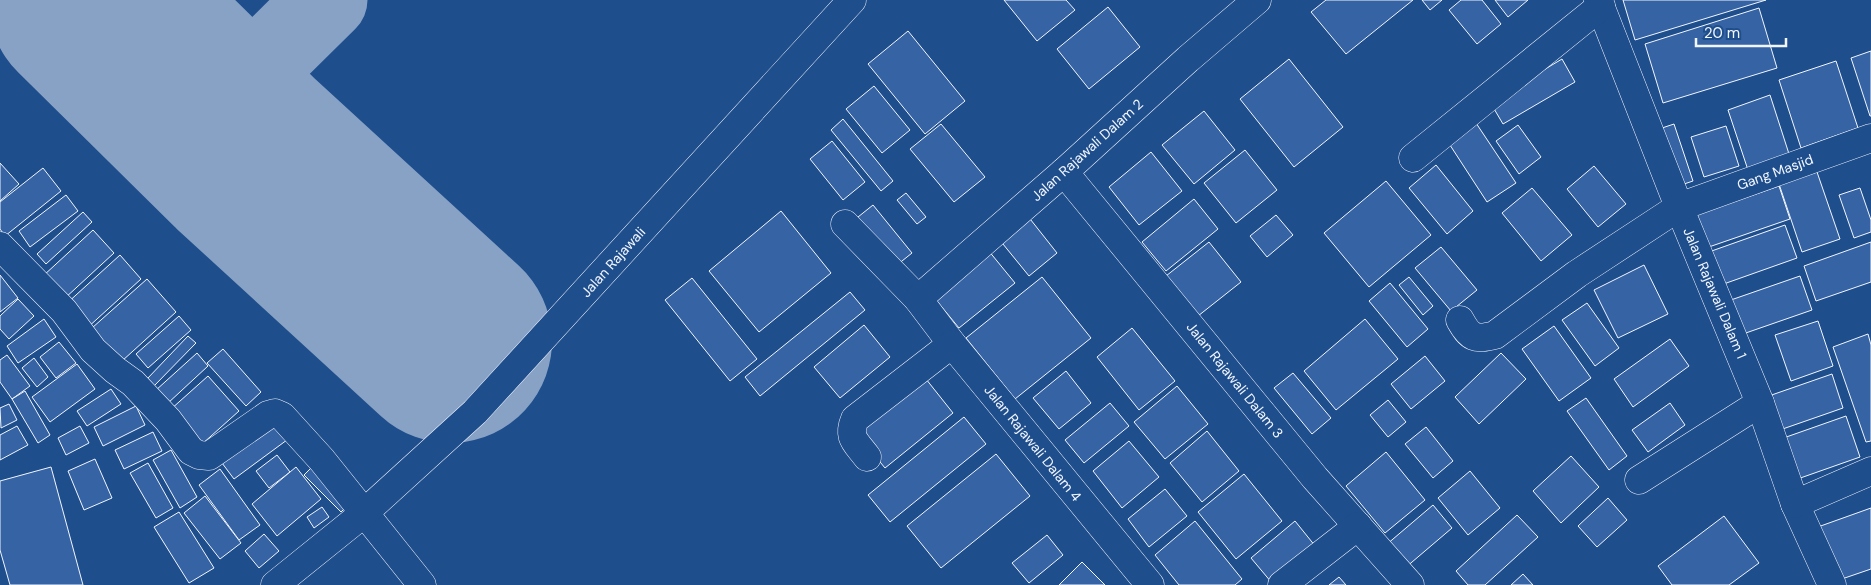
<svg xmlns="http://www.w3.org/2000/svg" width="1871" height="585" viewBox="0 0 1871 585" font-family="'DM Sans',sans-serif">
	<style>
		.lines { fill: none; stroke-linecap: round; stroke-linejoin: round }
		.taxiway { stroke: #88a2c6; stroke-width: 81 }
		.runway { stroke: #88a2c6; stroke-width: 204 }
		.building { fill: #3563a3; stroke: #f2f6ff }
		.street-casing { stroke: #f2f6ff; stroke-width: 29 }
		.secondary-casing { stroke: #f2f6ff; stroke-width: 29 }
		.street { stroke: #1f4e8c; stroke-width: 28 }
		.secondary { stroke: #1f4e8c; stroke-width: 28 }
		.labels { text-anchor: middle; dominant-baseline: central; stroke-width: 4; stroke-linejoin: round; paint-order: stroke }
		.street-label { font-size: 14px; fill: #f2f6ff; stroke: #1f4e8c }
	</style>
	<rect width="100%" height="100%" fill="#1f4e8c"/>
	<g class="lines">
		<!-- taxiway -->
		<g class="taxiway">
			<path d="M175,83l23,5 27,-2 24,-9 78,-77"/>
			<path d="M246,154c-10,-33 -14,-46 3,-77"/>
		</g>
		<!-- runway -->
		<path class="runway" d="M90,0l156,154 204,187"/>
	</g>
	<!-- building -->
	<g class="building">
		<path d="M1004,0h62l9,10 -38,31z"/>
		<path d="M1326,0h87l-67,54 -35,-42z"/>
		<path d="M1422,0h20l-12,10z"/>
		<path d="M1461,0h21l19,24 -24,20 -28,-34z"/>
		<path d="M1495,0h33l-20,17z"/>
		<path d="M1623,0h143l-131,40z"/>
		<path d="M1108,7l32,40 -51,42 -32,-40z"/>
		<path d="M1759,8l18,60 -114,35 -18,-59z"/>
		<path d="M908,31l57,70 -40,33 -57,-70z"/>
		<path d="M1871,51v65h-1l-19,-58z"/>
		<path d="M1289,59l54,68 -49,40 -54,-68z"/>
		<path d="M1562,59l13,23 -72,42 -13,-22z"/>
		<path d="M1836,61l22,67 -57,20 -22,-68z"/>
		<path d="M874,86l36,44 -28,23 -36,-44z"/>
		<path d="M1770,95l20,62 -42,13 -20,-60z"/>
		<path d="M1204,111l31,39 -41,34 -32,-39z"/>
		<path d="M843,119l50,62 -12,10 -50,-61z"/>
		<path d="M1476,123l40,60 -29,19 -39,-60z"/>
		<path d="M941,124l44,53 -31,25 -44,-53z"/>
		<path d="M1674,124l19,57 -21,7 -19,-57z"/>
		<path d="M1518,125l23,32 -22,17 -23,-33z"/>
		<path d="M1726,126l13,40 -35,11 -13,-40z"/>
		<path d="M832,141l33,41 -22,18 -33,-41z"/>
		<path d="M1245,150l32,40 -41,33 -32,-40z"/>
		<path d="M1151,152l31,39 -43,34 -30,-38z"/>
		<path d="M0,163l19,21 -19,17z"/>
		<path d="M1436,165l37,46 -26,23 -38,-46z"/>
		<path d="M1594,166l32,38 -28,23 -31,-38z"/>
		<path d="M43,168l18,23 -56,45 -5,-7v-27z"/>
		<path d="M1817,172l23,67 -38,13 -23,-68z"/>
		<path d="M1386,181l45,54 -62,52 -45,-54z"/>
		<path d="M1779,186l11,33 -87,30 -11,-33z"/>
		<path d="M1532,188l40,47 -31,26 -39,-48z"/>
		<path d="M1860,188l11,32v12l-17,6 -15,-43z"/>
		<path d="M906,193l20,24 -9,7 -20,-24z"/>
		<path d="M66,195l12,16 -48,36 -11,-16z"/>
		<path d="M1194,199l24,30 -52,42 -24,-29z"/>
		<path d="M873,205l39,48 -20,16 -39,-48z"/>
		<path d="M1023,210l34,43 -28,23 -35,-43z"/>
		<path d="M781,211l50,62 -72,59 -50,-61z"/>
		<path d="M83,212l9,10 -46,42 -9,-10z"/>
		<path d="M1276,215l17,20 -26,22 -17,-21z"/>
		<path d="M1785,225l12,33 -79,28 -12,-33z"/>
		<path d="M93,230l21,23 -50,46 -21,-23z"/>
		<path d="M1209,242l32,40 -43,34 -32,-40z"/>
		<path d="M1871,242v40l-55,19 -12,-35z"/>
		<path d="M1441,247l36,43 -26,21 -36,-43z"/>
		<path d="M988,250l27,33 -56,45 -27,-33z"/>
		<path d="M120,255l21,24 -55,50 -21,-24z"/>
		<path d="M1644,265l24,49 -50,24 -24,-48z"/>
		<path d="M0,275l18,23 -18,14z"/>
		<path d="M1800,276l12,34 -72,25 -12,-34z"/>
		<path d="M1042,277l49,61 -76,61 -49,-61z"/>
		<path d="M1409,277l24,29 -10,9 -24,-30z"/>
		<path d="M692,278l65,81 -27,22 -65,-81z"/>
		<path d="M147,279l29,33 -54,49 -30,-33z"/>
		<path d="M1390,283l38,46 -21,18 -38,-46z"/>
		<path d="M850,292l15,18 -105,86 -15,-19z"/>
		<path d="M18,299l16,17 -25,23 -9,-10v-13z"/>
		<path d="M1587,303l32,45 -24,18 -33,-46z"/>
		<path d="M179,316l12,14 -43,38 -12,-14z"/>
		<path d="M44,319l12,18 -38,26 -11,-17z"/>
		<path d="M1365,319l33,40 -62,51 -32,-39z"/>
		<path d="M1818,321l15,45 -42,15 -16,-46z"/>
		<path d="M864,325l26,32 -50,41 -26,-31z"/>
		<path d="M1554,326l37,52 -32,23 -37,-52z"/>
		<path d="M1132,328l43,53 -36,29 -42,-53z"/>
		<path d="M1868,334l3,11v96l-5,1 -33,-95z"/>
		<path d="M188,336l8,7 -42,43 -7,-7z"/>
		<path d="M1670,339l19,27 -56,41 -19,-28z"/>
		<path d="M59,342l17,21 -20,15 -16,-21z"/>
		<path d="M223,349l38,43 -15,14 -39,-43z"/>
		<path d="M197,353l11,13 -41,38 -12,-13z"/>
		<path d="M1501,353l25,26 -47,45 -24,-27z"/>
		<path d="M7,355l23,31 -18,13 -12,-17v-22z"/>
		<path d="M1425,356l20,25 -34,28 -20,-25z"/>
		<path d="M34,358l14,19 -11,10 -15,-19z"/>
		<path d="M77,364l18,25 -45,33 -18,-25z"/>
		<path d="M1066,371l25,32 -32,26 -26,-31z"/>
		<path d="M1293,373l38,45 -19,16 -38,-46z"/>
		<path d="M922,374l31,39 -68,55 -32,-39z"/>
		<path d="M1832,374l11,34 -69,24 -11,-34z"/>
		<path d="M208,376l31,35 -38,34 -31,-35z"/>
		<path d="M1177,386l31,38 -43,35 -31,-37z"/>
		<path d="M111,389l10,15 -34,22 -10,-15z"/>
		<path d="M25,391l25,44 -12,8 -26,-44z"/>
		<path d="M1586,398l41,58 -18,14 -42,-59z"/>
		<path d="M1388,400l18,22 -18,15 -18,-22z"/>
		<path d="M1110,403l19,23 -45,37 -19,-23z"/>
		<path d="M1670,403l15,22 -37,27 -16,-22z"/>
		<path d="M9,404l8,16 -16,8 -1,-20z"/>
		<path d="M136,406l9,19 -42,21 -9,-19z"/>
		<path d="M1846,416l14,41 -71,25 -14,-41z"/>
		<path d="M277,417l14,20 -57,42 -15,-20z"/>
		<path d="M964,417l22,27 -96,78 -22,-27z"/>
		<path d="M17,426l11,19 -28,15v-25z"/>
		<path d="M80,426l9,17 -23,12 -8,-17z"/>
		<path d="M1426,427l27,34 -20,17 -28,-34z"/>
		<path d="M1207,431l32,40 -37,31 -32,-39z"/>
		<path d="M153,432l9,19 -38,18 -9,-19z"/>
		<path d="M1129,441l30,36 -37,31 -29,-37z"/>
		<path d="M171,450l26,47 -17,11 -27,-48z"/>
		<path d="M1386,452l39,48 -40,33 -39,-47z"/>
		<path d="M996,454l34,42 -89,72 -34,-42z"/>
		<path d="M277,455l13,17 -21,16 -13,-17z"/>
		<path d="M1571,456l28,31 -38,36 -28,-32z"/>
		<path d="M95,459l17,39 -28,12 -16,-39z"/>
		<path d="M148,463l25,45 -17,10 -26,-45z"/>
		<path d="M314,465l37,37 -10,10 -37,-37z"/>
		<path d="M51,467l32,118h-73l-10,-35v-69z"/>
		<path d="M296,467l25,32 -44,37 -25,-32z"/>
		<path d="M220,469l40,56 -21,15 -40,-55z"/>
		<path d="M1470,471l30,37 -32,27 -30,-37z"/>
		<path d="M1244,474l38,47 -46,38 -38,-47z"/>
		<path d="M1165,489l22,27 -38,31 -21,-28z"/>
		<path d="M205,496l36,47 -21,16 -36,-46z"/>
		<path d="M1608,498l19,22 -30,27 -19,-21z"/>
		<path d="M1433,505l19,23 -47,40 -19,-23z"/>
		<path d="M322,507l7,10 -15,11 -7,-11z"/>
		<path d="M1871,508v61l-38,13 -18,-54z"/>
		<path d="M179,512l35,56 -25,15 -35,-56z"/>
		<path d="M1517,515l21,22 -53,48h-17l-12,-14z"/>
		<path d="M1724,516l35,47 -30,22h-57l-14,-19z"/>
		<path d="M1195,521l47,58 -7,6h-56l-24,-30z"/>
		<path d="M1295,521l21,26 -44,36 -21,-25z"/>
		<path d="M264,534l15,17 -20,17 -14,-17z"/>
		<path d="M1047,535l16,20 -34,28 -17,-20z"/>
		<path d="M1082,562l23,23h-46z"/>
		<path d="M1523,574l10,11h-22z"/>
		<path d="M1339,577l7,8h-17z"/>
	</g>
	<g class="lines">
		<!-- street casing -->
		<g class="street-casing">
			<g id="street">
				<path d="M1598,0l81,207 81,196 35,101 37,81"/>
				<path d="M1413,158l188,-152"/>
				<path d="M1064,172l251,306 95,107"/>
				<path d="M845,224l73,75 34,45 198,241"/>
				<path d="M0,246l64,65 29,39 22,20 18,13 35,37 23,31 8,4 10,1 59,-41 7,-2 7,3 40,44 100,125"/>
				<path d="M918,299l146,-127 124,-113 69,-59"/>
				<path d="M1460,320c10,18 15,20 35,15l82,-61 102,-67 192,-69"/>
				<path d="M867,457c-11,-15 -20,-19 -12,-38l97,-75"/>
				<path d="M1639,480l121,-77"/>
				<path d="M1795,504l76,-33"/>
				<path d="M1282,585l76,-59"/>
			</g>
		</g>
		<!-- secondary casing -->
		<g class="secondary-casing">
			<path id="secondary" d="M275,585l88,-71 112,-102 377,-412"/>
		</g>
		<!-- street -->
		<use href="#street" class="street"/>
		<!-- secondary -->
		<use href="#secondary" class="secondary"/>
	</g>
	<g class="labels">
		<!-- street labels -->
		<g class="street-label">
			<text transform="translate(1087 150) rotate(-42)">Jalan Rajawali Dalam 2</text>
			<text transform="translate(1775 172) rotate(-20)">Gang Masjid</text>
			<text transform="translate(613 262) rotate(-48)">Jalan Rajawali</text>
			<text transform="translate(1715 293) rotate(67)">Jalan Rajawali Dalam 1</text>
			<text transform="translate(1235 380) rotate(51)">Jalan Rajawali Dalam 3</text>
			<text transform="translate(1033 443) rotate(51)">Jalan Rajawali Dalam 4</text>
		</g>
	</g>
	<!-- scale -->
	<path d="M1696 38v8h90v-8" fill="none" stroke="#f2f6ff" stroke-width="2.5"/>
	<text x="1704" y="38" font-size="15" fill="#f2f6ff" stroke="#1f4e8c" stroke-width="4" paint-order="stroke">20 m</text>
</svg>
